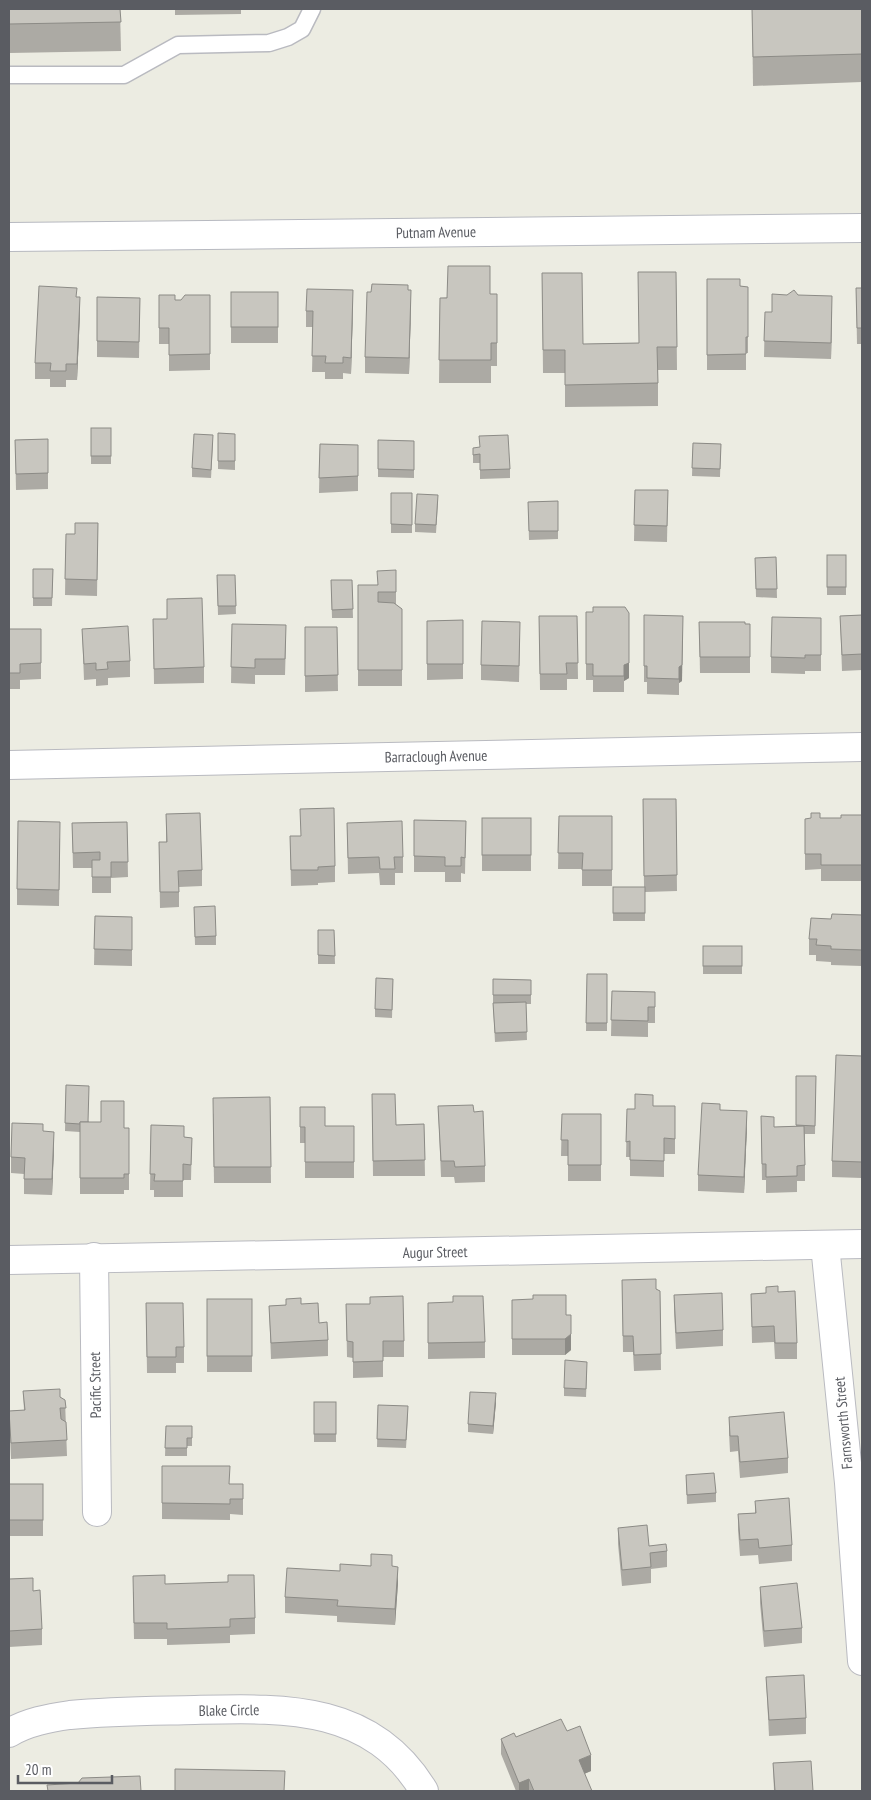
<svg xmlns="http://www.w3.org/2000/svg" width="871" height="1800" viewBox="0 0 871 1800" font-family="'PT Sans Narrow',sans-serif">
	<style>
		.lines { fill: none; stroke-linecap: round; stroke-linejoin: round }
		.service-casing { stroke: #b9bac0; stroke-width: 19 }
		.minor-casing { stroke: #b9bac0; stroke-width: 30 }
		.secondary-casing { stroke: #b7b9c0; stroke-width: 30 }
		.service { stroke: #fff; stroke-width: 16 }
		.minor { stroke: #fff; stroke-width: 28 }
		.secondary { stroke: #fff; stroke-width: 28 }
		.wall { fill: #acaaa4 }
		.shaded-wall { fill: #8c8b86 }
		.building { fill: #c8c6bf; stroke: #8c8b86 }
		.labels { text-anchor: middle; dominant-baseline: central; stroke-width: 5; stroke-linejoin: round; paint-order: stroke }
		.street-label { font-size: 15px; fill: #5a5c62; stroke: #fff }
	</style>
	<rect width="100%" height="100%" fill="#ecece2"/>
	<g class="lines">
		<!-- service casing -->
		<g class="service-casing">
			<path id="service" d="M9,75h115l54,-30 91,-2 19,-6 14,-8 10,-20"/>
		</g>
		<!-- minor casing -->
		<g class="minor-casing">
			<g id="minor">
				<path d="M9,765l853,-18"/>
				<path d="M825,1245l24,238 13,178"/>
				<path d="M94,1257l3,255"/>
				<path d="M9,1260l853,-16"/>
				<path d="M9,1733c18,-11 40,-15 61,-18 42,-4 84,-4 125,-5 89,-2 177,-6 229,81"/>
			</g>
		</g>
		<!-- secondary casing -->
		<g class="secondary-casing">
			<path id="secondary" d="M9,237l853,-9"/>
		</g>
		<!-- service -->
		<use href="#service" class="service"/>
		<!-- minor -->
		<use href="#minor" class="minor"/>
		<!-- secondary -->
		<use href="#secondary" class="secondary"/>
	</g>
	<!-- wall -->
	<g class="wall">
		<path d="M9,9h111l1,42 -112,2z"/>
		<path d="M175,9h66v5l-66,1z"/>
		<path d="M752,9h110v73l-109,4z"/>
		<path d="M676,272l1,98h-19v36l-93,1v-34h-22l-1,-100 41,71 56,-1z"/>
		<path d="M707,279l33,7 8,1v66h-2v17h-39z"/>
		<path d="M856,288h6v56h-5z"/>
		<path d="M408,290l3,16 -2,68 -44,-1v-16z"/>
		<rect x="231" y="292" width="47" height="51"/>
		<path d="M490,294h7v72h-6v17h-52l1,-85z"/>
		<path d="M159,295l16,5h6l29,-5v75l-41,1v-27h-10z"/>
		<path d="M798,295l34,17 -1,47 -67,-2 1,-45h7z"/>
		<path d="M77,297l3,16 -3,67h-11v7h-16v-8h-15v-16z"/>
		<path d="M97,297l43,1 -1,60 -42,-1z"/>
		<path d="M353,306l-2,68 -8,-1v6h-18v-7h-13l1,-45h-7v-16z"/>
		<rect x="91" y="428" width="20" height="36"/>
		<path d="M218,433l17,1v36l-17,-1z"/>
		<path d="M48,439v50l-32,1 -1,-50z"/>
		<path d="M378,440l36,1v37l-36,-1z"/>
		<path d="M213,443l-2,35 -19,-1v-9z"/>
		<path d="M693,443l28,1 -1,33 -28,-1z"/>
		<path d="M320,444l38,1v46l-39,2z"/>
		<path d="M473,448l37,21v9l-30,1v-16h-7z"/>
		<path d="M635,490h33l-1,52 -33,-1z"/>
		<rect x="391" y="493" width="21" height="40"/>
		<path d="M558,501v38l-29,1 -1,-38z"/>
		<path d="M438,503l-2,30 -21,-1v-8z"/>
		<path d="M98,523l-1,73 -32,-1 1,-61h9z"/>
		<rect x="827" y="555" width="19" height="40"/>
		<path d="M776,557l1,41 -21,-1 -1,-39z"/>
		<path d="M33,569h20l-1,37h-19z"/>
		<path d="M396,570v35l6,4v77h-44v-101h19z"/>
		<path d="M217,575h18l1,39 -18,1z"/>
		<path d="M331,580h21l1,38h-21z"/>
		<path d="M167,599l37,68v16l-50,1 -1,-65h14z"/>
		<path d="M586,612l43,66 -5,3v11h-31v-12h-7z"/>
		<path d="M644,615l38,66 -3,2v12l-32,-1v-12h-3z"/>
		<path d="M862,615v55l-20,1 -2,-55z"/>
		<path d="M539,616h38l1,63h-11v11h-27z"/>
		<path d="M821,618v53h-16v3l-34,-1v-16z"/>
		<path d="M463,620v59l-36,1v-59z"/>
		<path d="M699,622l51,2v49h-50z"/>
		<path d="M232,624l54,17 -1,34h-30v9l-24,-1z"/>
		<path d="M305,627h32l1,64 -33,1z"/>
		<path d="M9,629h32v50l-21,1v9h-11z"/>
		<path d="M82,629l48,32v16l-22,1v7l-12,1v-7l-12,1z"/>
		<path d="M520,638l-1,44 -38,-2v-15z"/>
		<path d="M643,799h33l1,92 -32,1v29h-32v-34h31z"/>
		<path d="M166,814l36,56v16l-23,1v20l-19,1 -1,-66h7z"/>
		<path d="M862,815v66h-41v-12l-16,1v-51l36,-1z"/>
		<path d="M559,816h53v70h-30v-17h-24z"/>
		<rect x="482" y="818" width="49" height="53"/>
		<path d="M414,820l52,1 -1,53 -4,-1v9h-16v-10h-31z"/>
		<path d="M127,822l1,55 -17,1v15h-19v-25h-19l-1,-45z"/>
		<path d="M347,823l56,34v16h-8v12h-15l-1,-12 -31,1z"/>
		<path d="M290,836l45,30v16l-17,1v2l-27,1z"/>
		<path d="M60,838l-1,68 -42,-1v-16z"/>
		<path d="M194,907l22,29v9h-21z"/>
		<path d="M862,915v51l-31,-1v-3l-15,-1v-6h-7v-16l22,-20z"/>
		<path d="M95,916l37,1v49l-38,-1z"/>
		<path d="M318,930h16l1,34h-17z"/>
		<rect x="703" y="946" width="39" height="28"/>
		<path d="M587,974h20v57h-21z"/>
		<path d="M393,979l-1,39 -17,-1v-8z"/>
		<path d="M493,979l38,1v24h-5l1,36 -32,2 -2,-38z"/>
		<path d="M612,991l43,1v31h-7v14l-37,-1z"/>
		<path d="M862,1056v122l-30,-1v-16z"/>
		<path d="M796,1076h20l-1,58h-10v47h-8v11l-31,1v-13h-4l-1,-64 13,11 22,-1z"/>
		<path d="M66,1085l23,37 35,6h5v62h-5v4h-44v-62l-15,-1z"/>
		<path d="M372,1094l24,31 28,-1 1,52h-52z"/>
		<path d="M270,1097l1,86h-57l-1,-69z"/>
		<path d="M438,1106l36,6 11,54v16l-30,1 -1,-6h-13z"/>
		<path d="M653,1106h22v48h-11v23l-34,-1v-19h-4l1,-48h8z"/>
		<path d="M300,1107l25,19h29v52h-49v-35h-5z"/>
		<path d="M562,1114h39v67h-33v-25h-7z"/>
		<path d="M151,1125l33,12 8,1 -1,42h-8v17h-29v-7h-4z"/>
		<path d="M747,1127l-3,66 -46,-2v-16z"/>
		<path d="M43,1131l11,17 -2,47 -28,-1v-20l-13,-1v-16z"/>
		<path d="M622,1280l34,9 4,2 1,79 -27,1 -1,-19h-10z"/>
		<path d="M778,1292l19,51v16h-22l-1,-17 -22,1 -1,-49z"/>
		<path d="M674,1295l49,35v16l-47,3 -2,-38z"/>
		<path d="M370,1297l34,44v16h-21v20l-30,1v-20l-6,-1 -1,-53h24z"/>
		<rect x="207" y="1299" width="45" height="73"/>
		<path d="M512,1300l54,15 5,35 -6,5h-53z"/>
		<path d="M146,1303l38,44v16h-8v10h-29z"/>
		<path d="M428,1303l57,39v16l-57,1z"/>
		<path d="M301,1304l18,19 9,17v16l-57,3 -2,-53z"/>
		<path d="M587,1370l-1,27 -22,-1v-8z"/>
		<path d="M23,1391l37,6 5,3 2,56 -56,3 -2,-48 15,-1z"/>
		<rect x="314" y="1402" width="22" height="40"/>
		<path d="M496,1402l-3,32 -25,-2v-8z"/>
		<path d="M378,1405l30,9 -2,34 -29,-1z"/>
		<path d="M729,1417l59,41v15l-48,5 -2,-27 -8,1 -1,-19z"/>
		<path d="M166,1426h26v20h-5v10h-22z"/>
		<path d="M162,1466l68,18h13v31l-13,-1v6l-68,-1z"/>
		<path d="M686,1475l30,18v9l-29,2z"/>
		<rect x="9" y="1484" width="34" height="52"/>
		<path d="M755,1501l37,44v16l-33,3 -1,-9 -18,1 -2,-26v-16l17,-1z"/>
		<path d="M618,1528l31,18 18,5v16l-16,2v14l-29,3 -4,-42z"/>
		<path d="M392,1567l6,16 -3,42 -58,-3v-6l-52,-3v-16l55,-26z"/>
		<path d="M9,1579l24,12 9,38v16l-33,2z"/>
		<path d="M165,1584l90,34v16l-25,1v8l-63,2v-6h-33l-1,-47z"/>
		<path d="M760,1587l42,41v15l-38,4 -4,-44z"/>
		<path d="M766,1677l40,41v16l-37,2z"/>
		<path d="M567,1731l24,40 -7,3 8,17h-76l-15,-37v-15z"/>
		<path d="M773,1763l40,28h-39z"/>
	</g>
	<!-- shaded-wall -->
	<g class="shaded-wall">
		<path d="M353,290v16l-2,68v-16z"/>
		<path d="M411,290v16l-2,68v-16z"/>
		<path d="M832,296v16l-1,47v-16z"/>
		<path d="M80,297v16l-3,67v-16z"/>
		<path d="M629,629v49l-5,3v-16z"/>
		<path d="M683,631l-1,50 -3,2v-16z"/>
		<path d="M747,1111v16l-3,66v-16z"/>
		<path d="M54,1132v16l-2,47v-16z"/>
		<path d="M571,1334v16l-6,5v-16z"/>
		<path d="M496,1393v9l-3,32v-8z"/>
		<path d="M398,1567v16l-3,42v-16z"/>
		<path d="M591,1755v16l-12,5v-16z"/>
		<path d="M529,1779v12h-10v-8z"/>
	</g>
	<!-- building -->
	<g class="building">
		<path d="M9,9h111l1,13 -112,2z"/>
		<path d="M752,9h110v45l-109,3z"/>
		<path d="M448,266h42v28h7v49h-6v17h-52l1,-62h7z"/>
		<path d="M638,272h38l1,75h-20l1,36 -93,2v-35h-22l-1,-77h40l1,71 56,-1z"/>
		<path d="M707,279h33v7l8,1v50h-2v17l-39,1z"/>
		<path d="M372,284l36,1v5h3l-2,68 -44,-1 2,-65h4z"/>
		<path d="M39,286l38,2 -1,9h4l-3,67h-11v7h-16l1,-8h-16z"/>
		<path d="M856,288h6v40h-5z"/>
		<path d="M307,289l46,1 -2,68 -8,-1v6h-18l1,-7h-14l1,-45h-7z"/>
		<path d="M794,290l4,5 34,1 -1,47 -67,-2 1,-29h7v-18l15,1z"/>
		<rect x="231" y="292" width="47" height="35"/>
		<path d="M159,295h16v5h6l4,-5h25v59l-41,1v-27h-10z"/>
		<path d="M97,297l43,1 -1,44 -42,-1z"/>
		<rect x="91" y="428" width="20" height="28"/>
		<path d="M218,433l17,1v27h-17z"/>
		<path d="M194,434l19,1 -2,35 -19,-2z"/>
		<path d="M508,435l2,34 -30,1v-16l-7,1v-7l7,-1 -1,-11z"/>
		<path d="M48,439v34l-32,1 -1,-34z"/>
		<path d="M378,440l36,1v29l-36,-1z"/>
		<path d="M693,443l28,1 -1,25 -28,-1z"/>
		<path d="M320,444l38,1v31l-39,2z"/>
		<path d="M635,490h33l-1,36 -33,-1z"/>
		<path d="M391,493h21v32l-21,-1z"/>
		<path d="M417,494l21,1 -2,30 -21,-1z"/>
		<path d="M558,501v30h-29l-1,-29z"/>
		<path d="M75,523h23l-1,57 -32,-1 1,-45h9z"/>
		<rect x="827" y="555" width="19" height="32"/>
		<path d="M776,557l1,32h-21l-1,-31z"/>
		<path d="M33,569h20l-1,29h-19z"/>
		<path d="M396,570v22h-18v10l16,1 8,6v61h-44v-85h20l-1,-14z"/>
		<path d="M217,575h18l1,31h-18z"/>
		<path d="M331,580h21l1,29 -21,1z"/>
		<path d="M202,598l2,69 -50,2 -1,-50h14v-20z"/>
		<path d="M593,607h32l4,6v50l-5,2v11h-31v-12h-7v-52h7z"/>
		<path d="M644,615l39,1 -1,49 -3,2v12l-32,-1v-12h-3z"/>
		<path d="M862,615v39l-20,1 -2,-39z"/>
		<path d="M539,616h38l1,47h-12l1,11h-27z"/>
		<path d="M772,617l49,1v37h-16v3l-34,-1z"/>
		<path d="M463,620v44h-36v-43z"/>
		<path d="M482,621l38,1 -1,44 -38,-1z"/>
		<path d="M699,622h46v2h5v33h-50z"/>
		<path d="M232,624l54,1 -1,34h-30v9l-24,-1z"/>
		<path d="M128,626l2,35 -23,1 1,7 -12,1v-7l-12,1 -2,-35z"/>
		<path d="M305,627h32l1,48 -33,1z"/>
		<path d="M9,629h32v34l-21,1v9h-11z"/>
		<path d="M643,799h33l1,76 -33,1z"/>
		<path d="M334,808l1,58 -17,1v3h-27l-1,-34h11l-1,-27z"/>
		<path d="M200,813l2,57 -24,1 1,21h-19l-1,-50h8l-1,-28z"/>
		<path d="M811,813h9v5h21v-3h21v50h-41v-11h-16v-35l6,-1z"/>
		<path d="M559,816h53v54h-30l1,-17h-25z"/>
		<rect x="482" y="818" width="49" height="37"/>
		<path d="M414,820l52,1 -1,37 -4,-1v9h-16v-9l-31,-1z"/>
		<path d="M18,821l42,1 -1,68 -42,-1z"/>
		<path d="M402,821l1,36h-9l1,12h-15l-1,-12 -31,1 -1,-35z"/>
		<path d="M127,822l1,40h-17v15h-19v-17h8v-8l-27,1 -1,-30z"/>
		<rect x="613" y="887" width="32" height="26"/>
		<path d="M215,906l1,30 -21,1 -1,-30z"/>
		<path d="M832,914l30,1v35l-31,-1v-3l-15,-1 1,-6h-8l2,-21 20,1z"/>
		<path d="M95,916l37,1v33l-38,-1z"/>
		<path d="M318,930h16l1,26 -17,-1z"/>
		<rect x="703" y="946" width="39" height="20"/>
		<path d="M587,974h20v49h-21z"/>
		<path d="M376,978l17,1 -1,31 -17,-1z"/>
		<path d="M493,979l38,1v15h-38z"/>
		<path d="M612,991l43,1v15h-7v14l-37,-1z"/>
		<path d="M526,1002l1,30 -32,1 -2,-30z"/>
		<path d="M836,1055l26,1v106l-30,-1z"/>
		<path d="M796,1076h20l-1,50 -19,-1z"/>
		<path d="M66,1085l23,1 -1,36h-8v2l-15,-1z"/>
		<path d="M372,1094h23l1,31 28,-1 1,36 -52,1z"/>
		<path d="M635,1094l18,1v11h22v33l-11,-1v23l-34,-1v-19l-4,1 1,-33h8z"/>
		<path d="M270,1097l1,70h-57l-1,-69z"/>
		<path d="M101,1101h23v27h5v46h-5v4h-44v-56h21z"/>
		<path d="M702,1103l18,1v6l27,1 -3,66 -46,-2z"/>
		<path d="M473,1105l1,7 9,-1 2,55 -30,1 -1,-6h-13l-3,-55z"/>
		<path d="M300,1107h25v19h29v36h-49v-35h-5z"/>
		<path d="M562,1114h39v51h-33v-25h-7z"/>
		<path d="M761,1116l13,1v10l30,-1 1,39 -8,1v10l-31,1v-13h-4z"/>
		<path d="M12,1123l31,1v7l11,1 -2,47h-28l1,-21 -14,-1z"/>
		<path d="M151,1125l33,1v11l8,1 -1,27 -8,-1v17h-29l1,-7h-5z"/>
		<path d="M656,1279v10l4,2 1,63 -27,1 -1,-19h-10l-1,-56z"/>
		<path d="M778,1286v6l17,-1 2,52h-22l-1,-17 -22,1 -1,-33 15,-1v-6z"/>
		<path d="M722,1293l1,37 -47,3 -2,-38z"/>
		<path d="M533,1295h33v20h5v19l-6,5h-53v-39l21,-1z"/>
		<path d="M403,1296l1,45h-21v20l-30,1v-20l-6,-1 -1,-37h24v-7z"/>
		<path d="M453,1296h30l2,46 -57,1v-40l25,-1z"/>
		<path d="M301,1298v6l17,-1 1,20 8,-1 1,18 -57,3 -2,-37 17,-1v-6z"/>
		<rect x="207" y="1299" width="45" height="57"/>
		<path d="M146,1303h37l1,44h-8v10h-29z"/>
		<path d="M565,1360l22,2 -1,27 -22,-1z"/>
		<path d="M60,1389v8l5,3 1,8h-6l1,11 5,3 1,18 -56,3 -2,-32 16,-1 -2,-19z"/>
		<path d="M470,1392l26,1 -3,33 -25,-2z"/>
		<rect x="314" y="1402" width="22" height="32"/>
		<path d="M378,1405l30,1 -2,34 -29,-1z"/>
		<path d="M784,1412l4,46 -48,4 -2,-26h-8l-1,-19z"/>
		<path d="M166,1426h26v12h-5v10h-22z"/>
		<path d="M162,1466h68l-1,18h14v15h-13v5l-68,-1z"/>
		<path d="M714,1473l2,20 -29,2 -1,-20z"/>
		<rect x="9" y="1484" width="34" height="36"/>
		<path d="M789,1498l3,47 -33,3 -1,-9 -18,1 -2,-26 18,-1 -1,-12z"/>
		<path d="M647,1525l2,21 17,-2 1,7 -17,2 1,14 -29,3 -4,-42z"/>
		<path d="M371,1554l21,1v11l6,1 -3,42 -58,-3 1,-6 -53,-3 2,-29 53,3v-7l31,2z"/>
		<path d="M165,1575v9l63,-2v-7h26l1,43 -25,1v8l-63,2v-6h-33l-1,-47z"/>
		<path d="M33,1578v13l7,-1 2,39 -33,2v-52z"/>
		<path d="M797,1583l5,45 -38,3 -4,-44z"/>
		<path d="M804,1675l2,43 -37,2 -3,-43z"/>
		<path d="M561,1719l6,12 13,-5 11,29 -12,5 13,31h-58l-5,-12 -10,4 -18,-44 13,-6 2,4z"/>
		<path d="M811,1761l2,30h-38l-2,-28z"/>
		<path d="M175,1769l110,2 -1,20h-109z"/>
		<path d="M140,1776l1,15h-93l-1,-6 31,-2 4,-5z"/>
	</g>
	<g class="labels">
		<!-- street labels -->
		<g class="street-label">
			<text transform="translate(436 232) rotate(-1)">Putnam Avenue</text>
			<text transform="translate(436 756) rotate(-1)">Barraclough Avenue</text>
			<text transform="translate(435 1252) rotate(-1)">Augur Street</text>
			<text transform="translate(95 1385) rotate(-91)">Pacific Street</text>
			<text transform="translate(843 1423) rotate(-95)">Farnsworth Street</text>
			<text transform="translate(229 1710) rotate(-1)">Blake Circle</text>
		</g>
	</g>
	<!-- border -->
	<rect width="871" height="1800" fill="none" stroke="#5a5c62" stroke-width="20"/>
	<!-- scale -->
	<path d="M18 1775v8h94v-8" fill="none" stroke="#5a5c62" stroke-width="2.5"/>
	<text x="25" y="1775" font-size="15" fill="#5a5c62" stroke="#ffffff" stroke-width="4" paint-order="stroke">20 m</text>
</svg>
